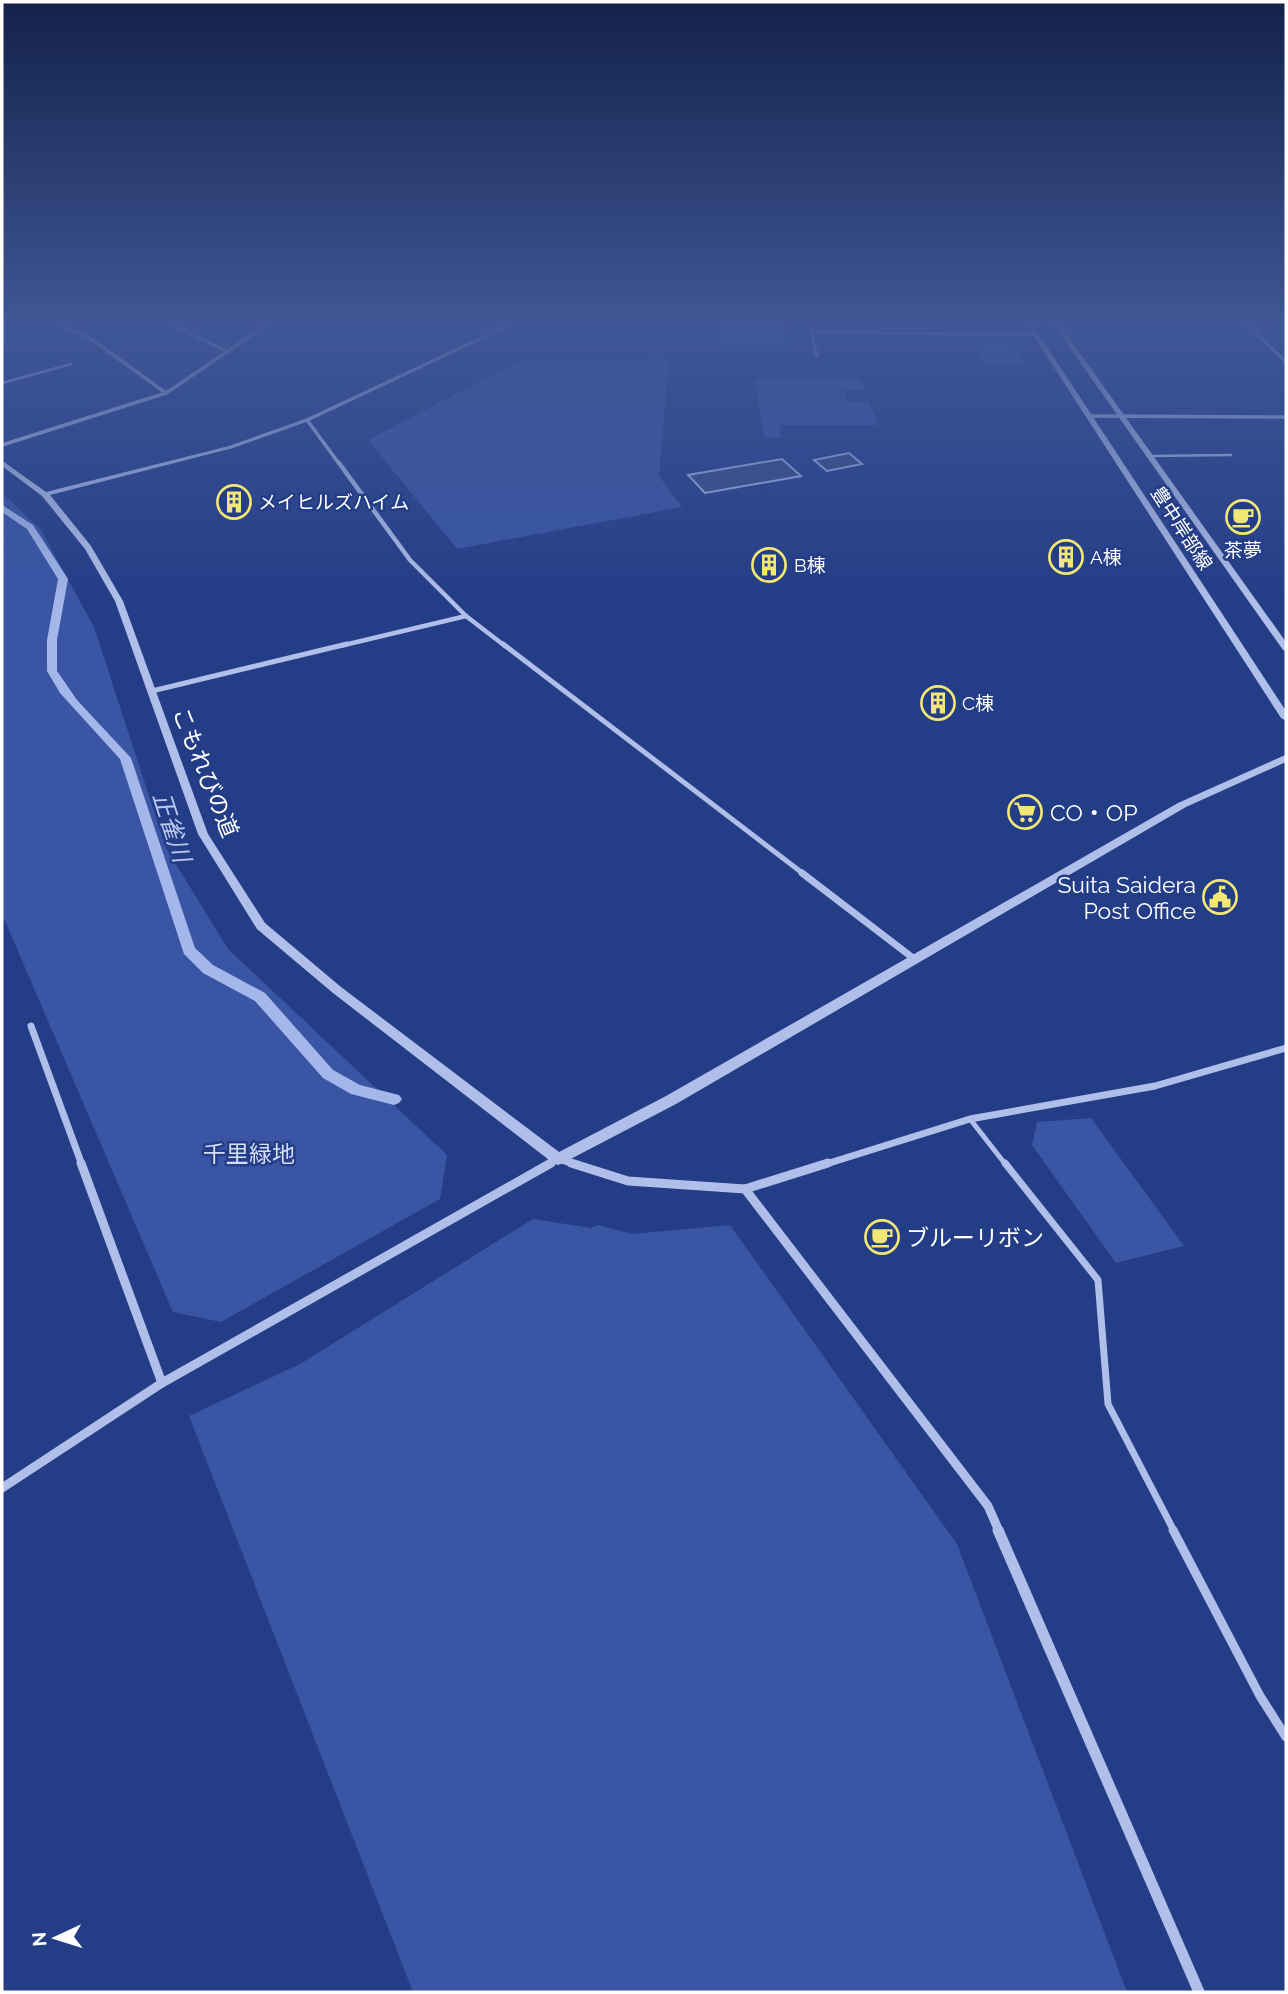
<svg xmlns="http://www.w3.org/2000/svg" width="1288" height="1994" viewBox="0 0 1288 1994" font-family="Raleway,'Noto Sans JP',sans-serif">
	<style>
		.green { fill: #3955a4 }
		.water { fill: #394b82; stroke: #a4b7ea; stroke-width: 2 }
		.lines { fill: none; stroke-linecap: round; stroke-linejoin: round }
		.stream { fill: #a4b7ea; fill-rule: evenodd }
		.service-far3 { stroke: #b0bfe9; stroke-width: 2.5 }
		.service-far2 { stroke: #b0bfe9; stroke-width: 5 }
		.service-far1 { stroke: #b0bfe9; stroke-width: 7 }
		.service { stroke: #b0bfe9; stroke-width: 9 }
		.minor-far5 { stroke: #b0bfe9; stroke-width: 3.5 }
		.minor-far4 { stroke: #b0bfe9; stroke-width: 4.5 }
		.minor-far3 { stroke: #b0bfe9; stroke-width: 5 }
		.minor-far2 { stroke: #b0bfe9; stroke-width: 7 }
		.minor-far1 { stroke: #b0bfe9; stroke-width: 9 }
		.minor { stroke: #b0bfe9; stroke-width: 11 }
		.tertiary { fill: #b0bfe9; fill-rule: evenodd }
		.labels { text-anchor: middle; dominant-baseline: central; stroke-width: 5; stroke-linejoin: round; paint-order: stroke }
		.far-poi-label { font-size: 19px; fill: #fff; stroke: #243d87; text-anchor: start }
		.far-street-label { font-size: 19px; fill: #fff; stroke: #243d87 }
		.street-label { font-size: 23px; fill: #fff; stroke: #243d87 }
		.poi-label { font-size: 23px; fill: #fff; stroke: #243d87; text-anchor: start }
		.park-label { font-size: 23px; fill: #d4ddf7; stroke: #243d87 }
		.water-label { font-size: 24px; font-style: italic; fill: #bbc9f0; stroke: #243d87 }
	</style>
	<rect width="100%" height="100%" fill="#243d87"/>
	<!-- green -->
	<g class="green">
		<path d="M718,321h66l7,30 -70,-1z"/>
		<path d="M974,343h37l16,23 -41,-2z"/>
		<path d="M669,359l-10,117 23,31 -225,42 -89,-109 153,-80z"/>
		<path d="M754,379h107l4,11h-22l4,11 22,1 9,23h-99l2,13h-16z"/>
		<path d="M2,493l39,37 53,97 72,221 62,101 219,206 -7,44 -219,123 -48,-10 -171,-398z"/>
		<path d="M1091,1118l93,128 -68,17 -84,-118 5,-23z"/>
		<path d="M533,1219l58,9 7,-3 34,9 98,-9 227,319 170,448h-714l-224,-576 111,-52z"/>
	</g>
	<!-- water -->
	<g class="water">
		<path d="M849,453l13,11 -35,7 -13,-11z"/>
		<path d="M782,459l19,17 -96,17 -17,-18z"/>
	</g>
	<g class="lines">
		<!-- stream -->
		<path class="stream" d="M2,505l31,20 35,54 -11,61v31l20,29 54,58 64,190 18,17 52,28 68,77 27,15 39,10 3,4 -3,4 -5,2 -43,-11 -28,-16 -68,-77 -52,-28 -19,-19 -64,-195 -60,-66 -13,-22v-31l11,-61 -31,-50 -25,-17z"/>
		<!-- service-far3 -->
		<g class="service-far3">
			<path d="M817,356l-6,-24 226,3"/>
			<path d="M2,383l69,-19"/>
			<path d="M1148,456l83,-1"/>
		</g>
		<!-- service-far2 -->
		<path class="service-far2" d="M970,1119l36,46"/>
		<!-- service-far1 -->
		<path class="service-far1" d="M1005,1163l93,117 10,124 66,127"/>
		<!-- service -->
		<path class="service" d="M1173,1530l87,166 26,41"/>
		<!-- minor-far5 -->
		<g class="minor-far5">
			<path d="M50,321l41,18 75,54"/>
			<path d="M164,321l62,30"/>
			<path d="M1244,321l42,41"/>
			<path d="M1091,416l195,1"/>
			<path d="M307,420l33,45"/>
			<path d="M2,445l164,-52 107,-72"/>
		</g>
		<!-- minor-far4 -->
		<g class="minor-far4">
			<path d="M339,463l71,97 56,56 39,30"/>
			<path d="M340,646l126,-30"/>
		</g>
		<!-- minor-far3 -->
		<g class="minor-far3">
			<path d="M503,644l302,231"/>
			<path d="M152,691l195,-47"/>
		</g>
		<!-- minor-far2 -->
		<g class="minor-far2">
			<path d="M802,873l111,85"/>
			<path d="M31,1026l51,139"/>
			<path d="M548,1165l10,-6 19,6"/>
			<path d="M823,1165l147,-46 185,-33 131,-38"/>
		</g>
		<!-- minor-far1 -->
		<g class="minor-far1">
			<path d="M81,1163l81,220"/>
			<path d="M571,1163l57,18 117,8 83,-26"/>
			<path d="M745,1189l243,317 11,25"/>
			<path d="M2,1488l160,-105 389,-220"/>
		</g>
		<!-- minor -->
		<path class="minor" d="M998,1530l201,462"/>
		<!-- tertiary -->
		<g class="tertiary">
			<path d="M514,321h7l-212,100 -76,27 -183,47 41,51 32,55 85,233 57,89 76,64 218,165 107,-56 512,-293 105,-47 3,-1v7l-100,45 -510,297 -113,59 -5,2 -5,-2 -220,-170 -76,-64 -59,-95 -83,-233 -30,-52 -43,-53 -40,-30v-5l2,1 42,30 183,-46 76,-27z"/>
			<path d="M1024,321h6l256,390v10l-5,-3z"/>
			<path d="M1051,321h6l229,321v9l-3,-1z"/>
		</g>
	</g>
	<!-- sky -->
	<linearGradient id="sky" x2="0" y2="1"><stop stop-color="#14224a"/><stop offset="0.54" stop-color="#3f5796"/><stop offset="1" stop-color="#3f5796" stop-opacity="0"/></linearGradient>
	<rect width="1288" height="600" fill="url(#sky)"/>
	<!-- icons -->
	<defs>
		<g id="building-ring" transform="scale(1.75)"><circle r="9.5" fill="#243d87" stroke="#f3e773" stroke-width="1.5"/><path d="M-4-6H4V6H1V3H-1V6H-4ZM-2.5-4.3h1.7v1.8h-1.7ZM.8-4.3h1.7v1.8H.8ZM-2.5-1h1.7V.8h-1.7ZM.8-1h1.7V.8H.8Z" fill="#f3e773"/></g>
		<g id="cafe-ring" transform="scale(1.75)"><circle r="9.5" fill="#243d87" stroke="#f3e773" stroke-width="1.5"/><path d="M-5.5-4.5H6V0H3Q3 3.5 0 3.5H-2.5Q-5.5 3.5-5.5 0ZM3-3.2v2h1.7v-2ZM-6 4.5H4V6H-6Z" fill="#f3e773"/></g>
		<g id="supermarket-ring" transform="scale(1.75)"><circle r="9.5" fill="#243d87" stroke="#f3e773" stroke-width="1.5"/><path d="M-6-5.5h2.5l.6 2H6L4.5 2H-2.5L-4.4-4H-6ZM-1.5 3.2a1.3 1.3 0 1 0 .1 0ZM3 3.2a1.3 1.3 0 1 0 .1 0Z" fill="#f3e773"/></g>
		<g id="civic-ring" transform="scale(1.75)"><circle r="9.5" fill="#243d87" stroke="#f3e773" stroke-width="1.5"/><path d="M-.6-6.5H3V-4.5H.6V-3L4-1V1h2V6H-6V1h2V-1L-.6-3ZM-1.2 2.5V6h2.4V2.5Z" fill="#f3e773"/></g>
	</defs>
	<g fill-rule="evenodd">
		<use href="#building-ring" x="234" y="502"/>
		<use href="#cafe-ring" x="1243" y="517"/>
		<use href="#building-ring" x="1066" y="557"/>
		<use href="#building-ring" x="769" y="565"/>
		<use href="#building-ring" x="938" y="703"/>
		<use href="#supermarket-ring" x="1025" y="812"/>
		<use href="#civic-ring" x="1220" y="897"/>
		<use href="#cafe-ring" x="882" y="1237"/>
	</g>
	<g class="labels">
		<!-- far-poi labels -->
		<g class="far-poi-label">
			<text x="258" y="502">メイヒルズハイム</text>
			<text x="1243" y="550" text-anchor="middle">茶夢</text>
			<text x="1090" y="557">A棟</text>
			<text x="794" y="565">B棟</text>
			<text x="962" y="703">C棟</text>
		</g>
		<!-- far-street labels -->
		<g class="far-street-label">
			<text transform="translate(1182 528) rotate(57)">豊中岸部線</text>
		</g>
		<!-- street labels -->
		<g class="street-label">
			<text transform="translate(206 772) rotate(68)">こもれびの道</text>
		</g>
		<!-- poi labels -->
		<g class="poi-label">
			<text x="1050" y="812">CO・OP</text>
			<text x="1196" y="884" text-anchor="end">Suita Saidera<tspan x="1196" dy="26">Post Office</tspan></text>
			<text x="906" y="1237">ブルーリボン</text>
		</g>
		<!-- park labels -->
		<g class="park-label">
			<text x="249" y="1153">千里緑地</text>
		</g>
		<!-- water labels -->
		<g class="water-label">
			<text transform="translate(172 827) rotate(72)">正雀川</text>
		</g>
	</g>
	<!-- border -->
	<rect width="1288" height="1994" fill="none" stroke="#ffffff" stroke-width="7"/>
	<!-- north arrow -->
	<g transform="translate(56 1938) rotate(266)" stroke="#243d87" stroke-width="5" paint-order="stroke">
	<path d="M0-5L12 26L0 18L-12 26Z" fill="#ffffff"/>
	<text y="-10" font-size="19" font-weight="bold" text-anchor="middle" fill="#ffffff">N</text>
	</g>
</svg>
